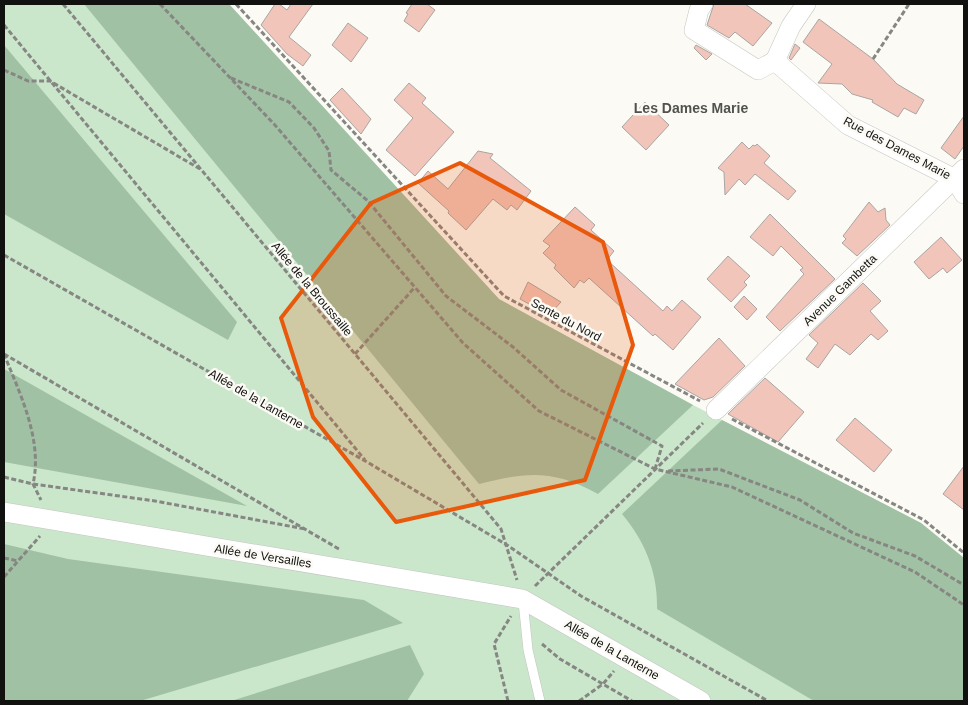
<svg xmlns="http://www.w3.org/2000/svg" width="968" height="705" viewBox="0 0 968 705" font-family="Helvetica,sans-serif">
	<style>
		.green { fill: #cae6cb }
		.forest { fill: #a1c1a4 }
		.building { fill: #f1c5b9; stroke: #aaa5a3 }
		.lines { fill: none; stroke-linecap: round; stroke-linejoin: round }
		.lane-casing { stroke: #c6c5c0; stroke-width: 10 }
		.street-casing { stroke: #c6c5c0; stroke-width: 20 }
		.path { stroke: #868682; stroke-width: 3; stroke-dasharray: 5 2.5; stroke-linecap: butt }
		.lane { stroke: #fff; stroke-width: 9 }
		.street { stroke: #fff; stroke-width: 19 }
		.marked { fill: #e8590c; fill-opacity: 0.2; stroke: #e8590c; stroke-width: 4; stroke-linejoin: round }
		.labels { text-anchor: middle; dominant-baseline: central; stroke-width: 5; stroke-linejoin: round; paint-order: stroke }
		.street-label { font-size: 12px; fill: #11110f; stroke: #fbfaf5 }
		.neighbourhood-label { font-size: 14px; font-weight: bold; fill: #51514d; stroke: #fbfaf5 }
	</style>
	<rect width="100%" height="100%" fill="#fbfaf5"/>
	<!-- green -->
	<path class="green" d="M4,4h225l270,295 194,106 228,118 43,35v143h-960z"/>
	<!-- forest -->
	<g class="forest">
		<path d="M84,4h145l270,295 194,106 -95,89c-45,-25 -72,-22 -119,-10z"/>
		<path d="M4,45l233,277 -9,18 -224,-126z"/>
		<path d="M4,369l9,5 234,132 -243,-44z"/>
		<path d="M722,420l199,103 43,35v143h-150l-157,-92c1,-36 -12,-68 -35,-95z"/>
		<path d="M4,544l64,15 296,41 39,23 -263,78h-136z"/>
		<path d="M410,645l14,29 -17,27h-176z"/>
	</g>
	<!-- building -->
	<g class="building">
		<path d="M275,4h4l8,6 4,-6h22l-24,33 22,18 -8,11 -16,-12 -26,-29z"/>
		<path d="M412,4h15l8,6 -16,22 -15,-11 4,-7 -2,-1z"/>
		<path d="M714,4h31l27,19 -19,23 -18,-14 -6,6 -22,-13z"/>
		<path d="M819,19l54,40 24,25 27,16 -8,14 -12,-6 -6,9 -26,-15 1,-2 -21,-6 -10,-10 -24,-1 14,-19 -29,-22z"/>
		<path d="M348,23l20,15 -17,24 -19,-17z"/>
		<path d="M795,44l5,4 -9,12 -2,-2z"/>
		<path d="M696,45l16,9 -6,6 -12,-12z"/>
		<path d="M409,83l17,15 -4,5 32,29 -39,44 -29,-26 27,-32 -19,-18z"/>
		<path d="M342,88l29,31 -10,15 -31,-34z"/>
		<path d="M645,102l24,23 -23,25 -24,-23z"/>
		<path d="M964,116v30l-9,13 -14,-11z"/>
		<path d="M742,142l7,7 4,-4 2,1 2,-2 13,12 -6,7 32,28 -8,9 -33,-26 -10,11 -6,-6 -14,16 -1,-23 -6,-4z"/>
		<path d="M478,151l15,3 -3,4 41,33 -14,19 -6,-5 -4,5 -14,-11 -27,31 -18,-17 1,-2 -31,-28 10,-12 20,18z"/>
		<path d="M869,202l9,10 7,-4 1,12 4,5 -33,31 -15,-13 4,-4 -3,-3z"/>
		<path d="M575,207l20,18 -4,5 23,21 -7,9 56,51 4,-5 5,5 10,-11 19,17 -28,33 -18,-16 -2,2 -64,-58 -5,5 -4,-3 -6,8 -20,-20 2,-3 -13,-12 7,-7 -7,-5z"/>
		<path d="M770,214l65,65 -55,52 -14,-14 38,-43 -4,-4 3,-2 -22,-22 -8,10 -23,-19z"/>
		<path d="M941,237l21,23 -15,13 -4,-5 -14,11 -15,-17z"/>
		<path d="M728,256l22,20 -6,6 3,3 -16,17 -24,-23z"/>
		<path d="M528,282l33,20 -12,13 -29,-16z"/>
		<path d="M863,283l18,18 -11,10 18,20 -10,9 -7,-6 -21,21 -15,-11 -17,24 -12,-9 12,-16 -9,-8z"/>
		<path d="M744,296l13,13 -10,11 -13,-13z"/>
		<path d="M719,338l26,28 -32,31 -9,3 -29,-16z"/>
		<path d="M765,378l39,34 -26,30 -50,-28z"/>
		<path d="M855,418l37,32 -18,22 -38,-32z"/>
		<path d="M964,466v44l-21,-16z"/>
	</g>
	<g class="lines">
		<!-- lane casing -->
		<g class="lane-casing">
			<path id="lane" d="M523,601l5,49 12,51"/>
		</g>
		<!-- street casing -->
		<g class="street-casing">
			<g id="street">
				<path d="M703,4l-4,6 -5,20 64,40 17,-9"/>
				<path d="M775,61l73,64 107,54"/>
				<path d="M775,61l16,-35 15,-22"/>
				<path d="M955,179l9,15"/>
				<path d="M716,410l248,-241"/>
				<path d="M4,512l518,87 179,102"/>
			</g>
		</g>
		<!-- path -->
		<g class="path">
			<path d="M63,4l438,525 16,51"/>
			<path d="M160,4l114,120 189,219 76,68 116,58 77,18 183,85 49,33"/>
			<path d="M236,4l268,292 196,105"/>
			<path d="M4,25l361,435"/>
			<path d="M873,59l36,-55"/>
			<path d="M4,70l24,11h22l150,88"/>
			<path d="M231,78l58,24 25,26 15,23 2,19 37,31 78,95 67,51 48,43 101,56 -7,23"/>
			<path d="M4,255l363,207 140,83 74,51 187,105"/>
			<path d="M4,354l335,195"/>
			<path d="M4,354c16,40 39,86 29,130l8,16"/>
			<path d="M355,354l60,-67"/>
			<path d="M732,419l192,101 40,33"/>
			<path d="M668,471l51,-2 81,31 53,33 62,23 49,29"/>
			<path d="M4,477l29,7 122,17 150,28"/>
			<path d="M4,558l14,3"/>
			<path d="M4,577l36,-41"/>
			<path d="M535,586l168,-163"/>
			<path d="M542,644l18,15 72,42"/>
			<path d="M508,701l-14,-57 17,-28"/>
			<path d="M579,701l24,-17 11,-13"/>
		</g>
		<!-- lane -->
		<use href="#lane" class="lane"/>
		<!-- street -->
		<use href="#street" class="street"/>
	</g>
	<!-- marked area -->
	<path class="marked" d="M460,163l143,79 30,103 -48,135 -189,42 -83,-105 -32,-99 90,-115z"/>
	<g class="labels">
		<!-- street labels -->
		<g class="street-label">
			<text transform="translate(897 148) rotate(28)">Rue des Dames Marie</text>
			<text transform="translate(312 289) rotate(50)">Allée de la Broussaille</text>
			<text transform="translate(840 290) rotate(-44)">Avenue Gambetta</text>
			<text transform="translate(566 320) rotate(28)">Sente du Nord</text>
			<text transform="translate(256 399) rotate(30)">Allée de la Lanterne</text>
			<text transform="translate(263 556) rotate(9)">Allée de Versailles</text>
			<text transform="translate(612 650) rotate(30)">Allée de la Lanterne</text>
		</g>
		<!-- neighbourhood labels -->
		<g class="neighbourhood-label">
			<text x="691" y="108">Les Dames Marie</text>
		</g>
	</g>
	<!-- border -->
	<rect width="968" height="705" fill="none" stroke="#11110f" stroke-width="10"/>
</svg>
